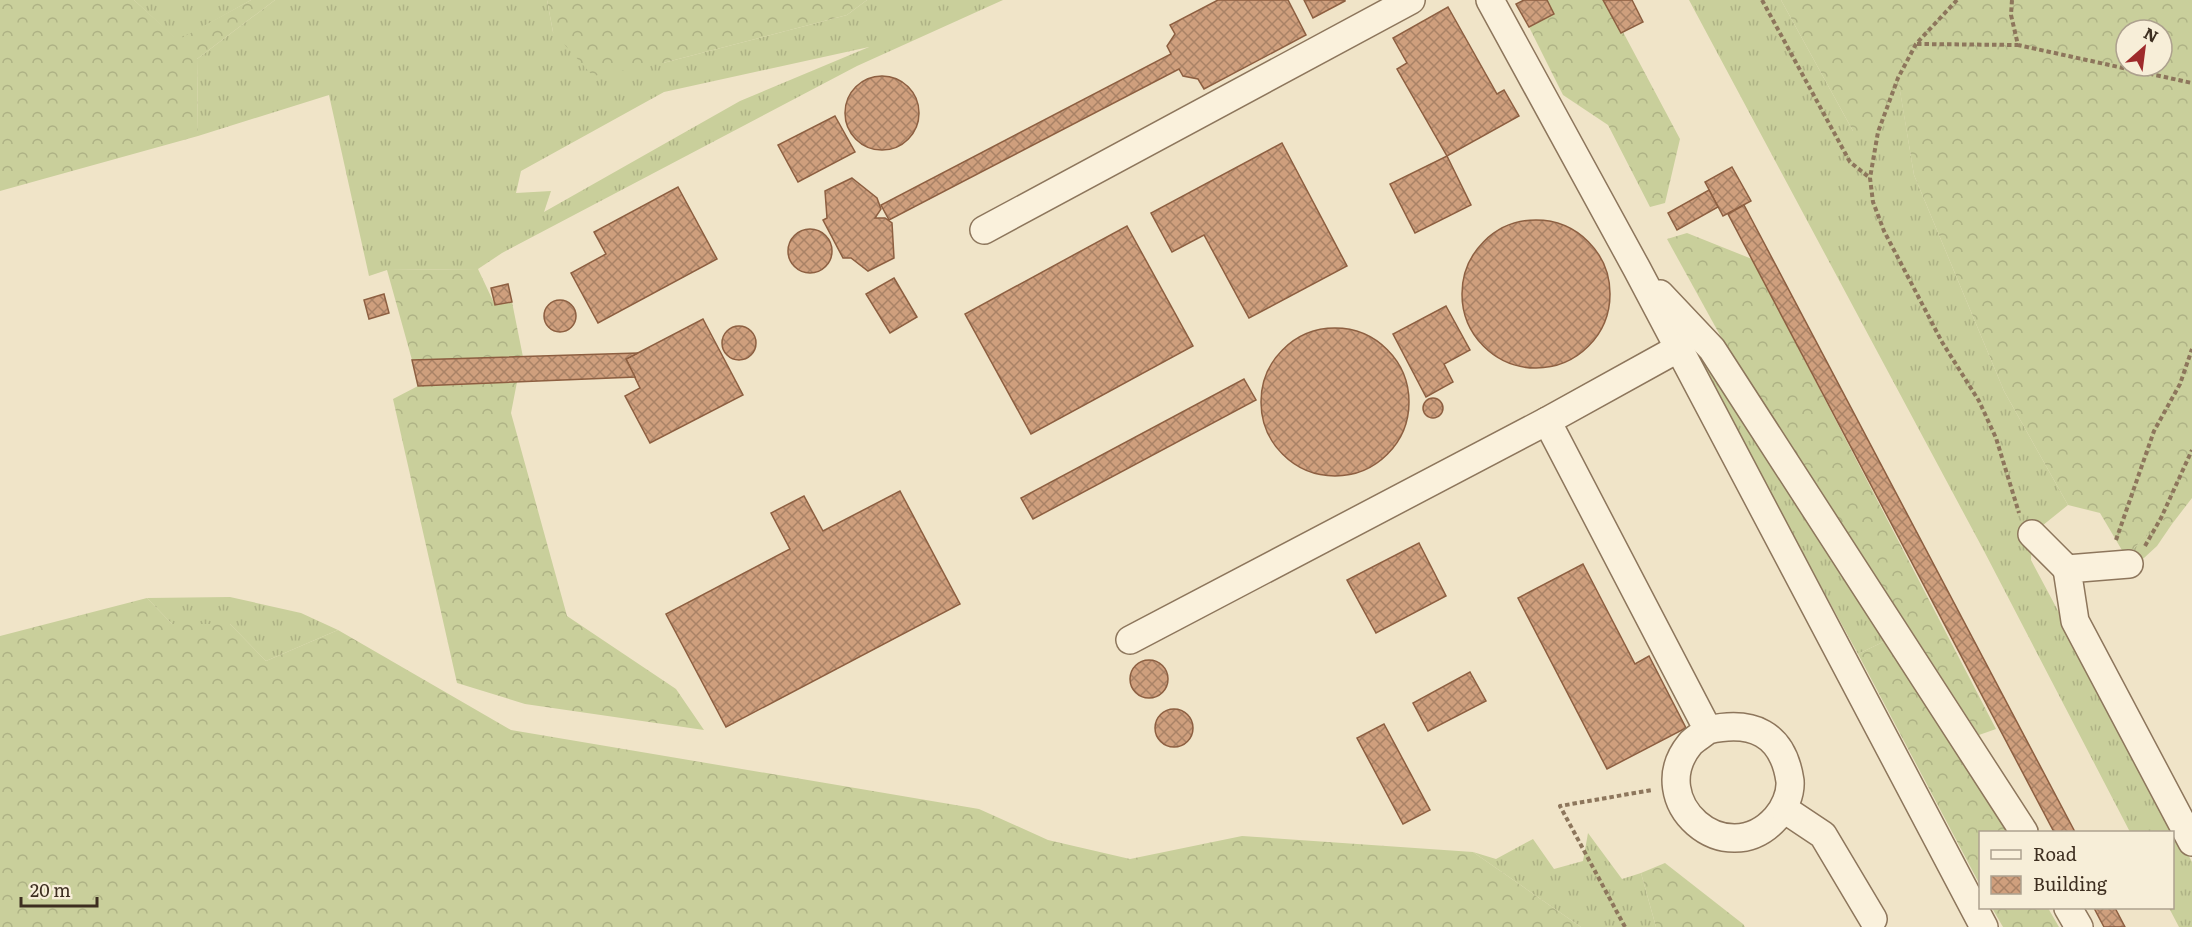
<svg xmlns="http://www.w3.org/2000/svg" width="2192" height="927" viewBox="0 0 2192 927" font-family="Literata,serif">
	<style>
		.grass { fill: url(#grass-tufts); fill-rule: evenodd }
		.forest { fill: url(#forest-crowns); fill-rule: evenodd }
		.building { fill: url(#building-cross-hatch); stroke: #8d5f41; stroke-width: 1.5 }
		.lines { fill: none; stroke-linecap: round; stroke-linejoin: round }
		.minor-casing { stroke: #8d765c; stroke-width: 30 }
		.path { stroke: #8d765c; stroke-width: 4; stroke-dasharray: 4.5 3; stroke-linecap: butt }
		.minor { stroke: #faf1dc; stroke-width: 27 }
	</style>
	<defs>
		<pattern id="grass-tufts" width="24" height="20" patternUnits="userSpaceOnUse" patternTransform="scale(1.5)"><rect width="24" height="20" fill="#c9cf9b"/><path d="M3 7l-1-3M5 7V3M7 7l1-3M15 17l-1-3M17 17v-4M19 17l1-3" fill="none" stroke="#aeb285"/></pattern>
		<pattern id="forest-crowns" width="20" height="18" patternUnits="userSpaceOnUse" patternTransform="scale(1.5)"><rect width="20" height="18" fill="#c9cf9b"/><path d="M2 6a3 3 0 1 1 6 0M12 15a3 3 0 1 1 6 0" fill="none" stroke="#aeb285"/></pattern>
		<pattern id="building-cross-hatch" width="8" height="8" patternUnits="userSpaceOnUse" patternTransform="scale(1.5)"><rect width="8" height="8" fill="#cf9f7d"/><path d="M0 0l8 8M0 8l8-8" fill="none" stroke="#a98266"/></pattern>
	</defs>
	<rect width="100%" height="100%" fill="#f0e4c8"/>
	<!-- grass -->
	<g class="grass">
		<path d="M134,0h117l-73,41z"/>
		<path d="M275,0h272l6,32 110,31 184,-48 20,-15h136l-146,66 -355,187 -24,16 -91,1 -18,6 -40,-181 -131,41 -1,-77zM869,47l-129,54 -196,111 7,-21 -35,2 5,-22 143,-79z"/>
		<path d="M1689,0h92l72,131 45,-53 16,97 90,216 64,114 -36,29 -1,26 161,302v65h-13l-10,-19h3v-76h-42l-146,-281z"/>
		<path d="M1704,355l181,286 -27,13 -162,-295z"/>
		<path d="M2161,518l11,6 -15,22 -25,23 -6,-12z"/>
		<path d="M230,597l71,16 37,17 -72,31 -36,-37h-58l-25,-26z"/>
		<path d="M1588,833l34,46 19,-6 15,54h-75l-108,-75 23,7 37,-20 21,30 29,-8z"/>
	</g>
	<!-- forest -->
	<g class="forest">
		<path d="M0,0h134l44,40 73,-40h24l-78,59 1,77 -198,55z"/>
		<path d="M547,0h320l-20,15 -184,48 -70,13 -40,-44z"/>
		<path d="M1547,0h59l74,139 -15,64 -15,4 -42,-82 -45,-30 -34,-68 25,-13z"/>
		<path d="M1781,0h411v498l-20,26 -11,-5 -35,38 -26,-44 -32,-8 -64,-114 -90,-216 -16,-96 -20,53 -25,-1zM2126,30h36v36h-36z"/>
		<path d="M1687,233l65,26 244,470 -17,6 -258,-398 -54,-98z"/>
		<path d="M478,269l17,36 17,-3 11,55 -111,3 -25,-90z"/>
		<path d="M517,382l-6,31 56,203 109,73 28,41 -179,-26 -68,-21 -64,-284 25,-13z"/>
		<path d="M147,598l25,26h58l36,37 72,-31 173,100 468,79 69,31 82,19 112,-23 231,16 108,75h-1581v-291z"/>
		<path d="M1885,641l123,191h-28v53l-122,-231z"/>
		<path d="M1665,863l78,61 2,3h-89l-15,-54z"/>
		<path d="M1992,908h56l11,19h-56z"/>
	</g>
	<!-- building -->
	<g class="building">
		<path d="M1218,0h70l18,35 -102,54 -6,-10 -15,-3 -4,-7 -290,151 -8,-15 290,-151 -4,-8 8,-12 -5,-9z"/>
		<path d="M1304,0h41v1l-32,17z"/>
		<path d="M1524,0h23l7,14 -25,13 -13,-23z"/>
		<path d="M1603,0h29l11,22 -22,11z"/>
		<path d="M1448,7l49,87 7,-4 15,26 -72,40 -50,-87 10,-6 -14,-25z"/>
		<circle cx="882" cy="113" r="37"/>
		<path d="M835,116l20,36 -57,30 -20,-37z"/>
		<path d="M1282,143l65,123 -98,52 -45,-83 -32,17 -21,-39z"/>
		<path d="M1447,156l24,49 -56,28 -25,-49z"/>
		<path d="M1732,167l19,34 -28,15 -18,-34z"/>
		<path d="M852,178l25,20 4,11 -6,9h10l7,5 2,35 -26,13 -17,-13h-8l-20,-38 4,-2 -2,-27z"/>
		<path d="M678,187l39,72 -119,64 -27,-50 35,-19 -12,-22z"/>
		<path d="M1709,190l9,17 -41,23 -9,-17z"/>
		<path d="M1744,205l331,627h-21l-326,-618z"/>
		<circle cx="1536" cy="294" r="74"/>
		<path d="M1127,226l66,120 -162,88 -66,-120z"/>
		<circle cx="810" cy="251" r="22"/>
		<path d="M894,278l23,39 -27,16 -24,-39z"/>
		<path d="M508,284l4,18 -17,3 -4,-17z"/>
		<path d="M384,294l5,19 -20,6 -5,-19z"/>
		<circle cx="560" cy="316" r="16"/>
		<path d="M1446,306l24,44 -26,14 9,18 -27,15 -33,-63z"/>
		<path d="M703,319l40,76 -93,48 -25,-47 15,-8 -14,-29z"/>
		<circle cx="739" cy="343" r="17"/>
		<circle cx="1335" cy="402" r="74"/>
		<path d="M638,353l-12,6 9,18 -217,9 -6,-26z"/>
		<path d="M1244,379l12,21 -223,119 -12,-21z"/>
		<circle cx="1433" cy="408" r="10"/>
		<path d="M900,491l60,113 -234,123 -60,-113 124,-65 -19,-36 33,-17 19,35z"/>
		<path d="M1419,543l27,53 -70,37 -29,-53z"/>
		<path d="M1583,564l52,100 14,-8 37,72 -79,41 -89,-171z"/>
		<circle cx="1149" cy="679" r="19"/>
		<path d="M1470,672l16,29 -58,30 -15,-28z"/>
		<circle cx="1174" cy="728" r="19"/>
		<path d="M1384,724l46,86 -27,14 -46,-86z"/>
		<path d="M2094,908h21l10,19h-21z"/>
	</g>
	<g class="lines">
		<!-- minor casing -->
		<g class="minor-casing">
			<g id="minor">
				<path d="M1490,0l147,269 347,658"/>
				<path d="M984,230l427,-230"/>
				<path d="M1660,294l52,55 312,483"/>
				<path d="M1547,421l161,309c44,-10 75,3 82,51 1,13 -6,28 -14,37 -50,56 -133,-17 -86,-74 4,-5 12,-9 18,-14"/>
				<path d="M2032,534l35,35"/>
				<path d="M2129,564l-62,5 8,52 117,221"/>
				<path d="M1130,640l417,-219 132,-73"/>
				<path d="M1784,809l39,26 50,84"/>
				<path d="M2068,908l11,19"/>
			</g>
		</g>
		<!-- path -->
		<g class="path">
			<path d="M1762,0l88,162 20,16"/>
			<path d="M1957,0l-41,44 -18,34 -20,54 -8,46 3,24 11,29 58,111 37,59 17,37 23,75"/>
			<path d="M2012,0l-1,15 7,30 174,38"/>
			<path d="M1917,44l101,1"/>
			<path d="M2116,540l38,-109 26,-47 12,-35"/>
			<path d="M2145,546l16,-28 31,-68"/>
			<path d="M1625,927l-65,-121 92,-16"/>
		</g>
		<!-- minor -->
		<use href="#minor" class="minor"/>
	</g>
	<!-- legend -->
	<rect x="1979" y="831" width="195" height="78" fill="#f7eed8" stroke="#ada18e" stroke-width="1.5"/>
	<rect x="1991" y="850" width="30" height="9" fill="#faf1dc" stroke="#ada18e" stroke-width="1.5"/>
	<text x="2033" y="861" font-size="18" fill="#3d2e20">Road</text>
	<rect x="1991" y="876" width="30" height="18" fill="url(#building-cross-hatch)" stroke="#ada18e" stroke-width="1.5"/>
	<text x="2033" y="891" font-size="18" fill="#3d2e20">Building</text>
	<!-- north arrow -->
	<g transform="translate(2144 48) rotate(28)"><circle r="28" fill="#f7eed8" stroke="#ada18e" stroke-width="1.5"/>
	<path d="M0-4.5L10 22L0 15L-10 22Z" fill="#9e2a2b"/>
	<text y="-9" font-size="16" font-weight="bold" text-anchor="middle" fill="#3d2e20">N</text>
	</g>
	<!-- scale -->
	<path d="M21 897v9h76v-9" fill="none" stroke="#3d2e20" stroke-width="3"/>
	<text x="30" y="897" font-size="18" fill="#3d2e20" stroke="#f7eed8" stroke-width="4.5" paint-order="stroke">20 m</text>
</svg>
